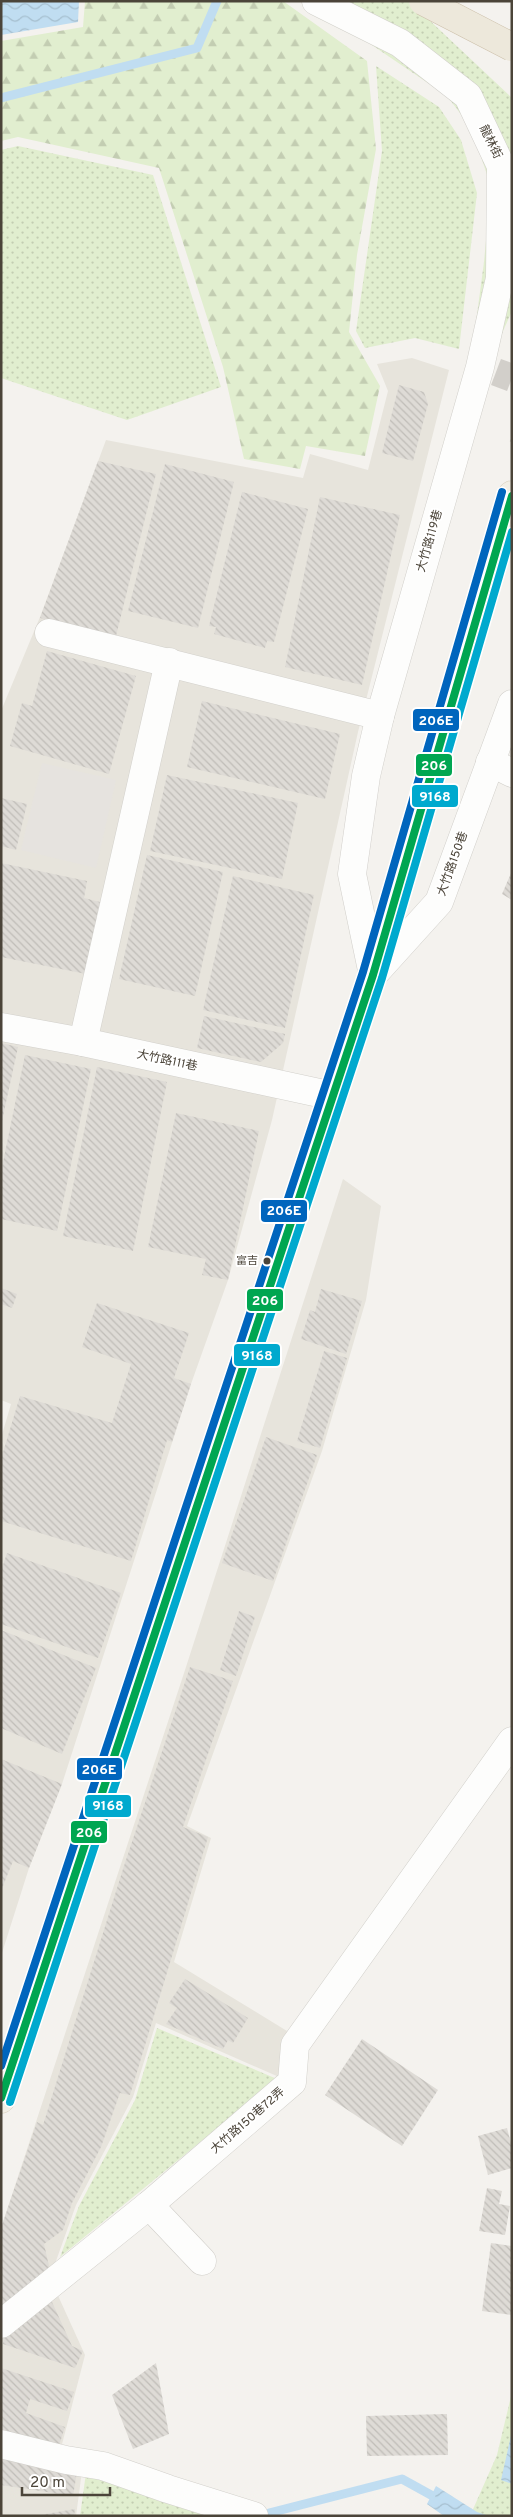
<svg xmlns="http://www.w3.org/2000/svg" width="513" height="2517" viewBox="0 0 513 2517" font-family="Overpass,'Noto Sans TC',sans-serif">
	<style>
		.residential { fill: #e7e4dc }
		.grass { fill: url(#grass-dots) }
		.forest { fill: url(#forest-firs) }
		.parking { fill: #e6e3df }
		.water { fill: url(#water-waves) }
		.lines { fill: none; stroke-linecap: round; stroke-linejoin: round }
		.stream { stroke: #c0ddf1; stroke-width: 9 }
		.building { fill: url(#building-back-hatch) }
		.minor-tunnel { stroke: #d2cfca; stroke-width: 28; stroke-dasharray: 28 14; stroke-linecap: butt }
		.minor-casing { stroke: #d2d0cb; stroke-width: 29 }
		.major-casing { stroke: #d6cebb; stroke-width: 29 }
		.path { stroke: #d3d2cc; stroke-width: 3; stroke-dasharray: 2.5 2.5; stroke-linecap: butt }
		.minor { stroke: #fdfdfc; stroke-width: 28 }
		.major { stroke: #f2efe6; stroke-width: 28 }
		.highway-bridge-casing { stroke: #ccbfa9; stroke-width: 29; stroke-linecap: butt }
		.highway-bridge { stroke: #ede8db; stroke-width: 28 }
		.bus-1-casing { stroke: #fff; stroke-width: 11 }
		.bus-2-casing { stroke: #fff; stroke-width: 11 }
		.bus-3-casing { stroke: #fff; stroke-width: 11 }
		.bus-1 { stroke: #00a651; stroke-width: 8 }
		.bus-2 { stroke: #00a9ce; stroke-width: 8 }
		.bus-3 { stroke: #0065bd; stroke-width: 8 }
		.bus-dot { fill: #4b4439; stroke: #fff; stroke-width: 2 }
		.labels { text-anchor: middle; dominant-baseline: central; stroke-width: 4; stroke-linejoin: round; paint-order: stroke }
		.bus-label { font-size: 11px; fill: #4b4439; stroke: #fff; text-anchor: end }
		.street-label { font-size: 12px; fill: #4b4439; stroke: #fff }
		.line-badge { stroke: #fff; stroke-width: 2 }
		.badge-label { font-size: 14px; text-anchor: middle; font-weight: bold; fill: #fff }
	</style>
	<defs>
		<pattern id="grass-dots" width="8" height="8" patternUnits="userSpaceOnUse" patternTransform="scale(1.25)"><rect width="8" height="8" fill="#e1eecf"/><path d="M2 2h.1M6 6h.1" fill="none" stroke="#c3cdb2" stroke-width="1.8" stroke-linecap="round"/></pattern>
		<pattern id="forest-firs" width="22" height="20" patternUnits="userSpaceOnUse" patternTransform="scale(1.25)"><rect width="22" height="20" fill="#e1eecf"/><path d="M5 1l3.5 6h-7zM16 11l3.5 6h-7z" fill="#c3cdb2"/></pattern>
		<pattern id="water-waves" width="16" height="10" patternUnits="userSpaceOnUse" patternTransform="scale(1.25)"><rect width="16" height="10" fill="#c0ddf1"/><path d="M0 5q4-4 8 0t8 0" fill="none" stroke="#a6bfcf"/></pattern>
		<pattern id="building-back-hatch" width="6" height="6" patternUnits="userSpaceOnUse" patternTransform="scale(1.25)"><rect width="6" height="6" fill="#dedbd6"/><path d="M-1 5l2 2M0 0l6 6M5-1l2 2" fill="none" stroke="#c0bdb8"/></pattern>
	</defs>
	<rect width="100%" height="100%" fill="#f4f2ee"/>
	<!-- residential -->
	<g class="residential">
		<path d="M412,358l37,12 -91,362 -86,388 -44,160 -37,104 -129,400 -33,84 -28,88v-518l10,-34 -10,-4v-689l39,-94 66,-177 197,38 7,-24 58,16 20,-79 -11,-27z"/>
		<path d="M343,1179l38,27 -15,94 -44,151 -135,375 24,12 -37,124 113,69 -8,46 -123,-54 -23,74 -57,108 -25,70 -50,-47 185,-561z"/>
		<path d="M55,2289l30,66 -25,97 22,19 -6,45h-75v-187z"/>
	</g>
	<!-- grass -->
	<g class="grass">
		<path d="M307,1h102l103,97v213l-21,47 -19,-6 12,-90 7,-75 -19,-58 -25,-33z"/>
		<path d="M376,66l63,41 22,33 16,53 -18,156 -44,-11 -50,10 -9,-17 26,-180z"/>
		<path d="M18,146l135,29 68,212 -94,33 -126,-42v-228z"/>
		<path d="M157,2028l120,51 -217,178 19,-51 56,-106z"/>
		<path d="M512,2392v124h-42l27,-61z"/>
		<path d="M86,2473l140,43h-146z"/>
	</g>
	<!-- forest -->
	<path class="forest" d="M85,1h198l84,60 9,88 -19,106 -8,77 31,54 -15,70 -59,-10 -6,23 -56,-10 -21,-92 -64,-199 -141,-31 -17,4v-100l82,-14z"/>
	<!-- parking -->
	<path class="parking" d="M42,763l74,17 -20,88 -75,-18z"/>
	<!-- water -->
	<g class="water">
		<path d="M1,1h78l-1,21 -77,13z"/>
		<path d="M512,2431v53l-11,-4z"/>
		<path d="M436,2486l41,26 12,4h-45l-17,-12z"/>
	</g>
	<g class="lines">
		<!-- stream -->
		<g class="stream">
			<path d="M1,98l196,-50 20,-47"/>
			<path d="M269,2513l133,-34 29,16"/>
		</g>
	</g>
	<!-- building -->
	<g class="building">
		<path d="M399,385l25,7 4,12 -15,57 -31,-8z"/>
		<path d="M98,461l58,13 -40,162 -76,-18z"/>
		<path d="M165,464l69,18 -36,146 -70,-17z"/>
		<path d="M242,492l66,17 -34,133 -7,-1 -2,7 -51,-14 2,-7 -7,-1z"/>
		<path d="M320,497l80,18 -38,170 -77,-18z"/>
		<path d="M47,651l89,25 -27,98 -99,-28 12,-43 10,3z"/>
		<path d="M202,701l138,33 -15,65 -138,-32z"/>
		<path d="M167,775l131,28 -16,76 -132,-28z"/>
		<path d="M1,798l26,6 -11,46 -15,-4z"/>
		<path d="M147,855l76,17 -28,124 -76,-17z"/>
		<path d="M1,863l86,18 -3,17 16,4 -14,72 -85,-17z"/>
		<path d="M512,871v29l-10,-6z"/>
		<path d="M233,876l81,19 -29,133 -82,-18z"/>
		<path d="M204,1016l81,18 -2,9 -22,19 -64,-14z"/>
		<path d="M1,1043l17,4 -16,74h-1z"/>
		<path d="M25,1055l66,14 -34,162 -56,-12v-47z"/>
		<path d="M97,1067l70,15 -34,169 -70,-15z"/>
		<path d="M176,1113l83,18 -31,149 -26,-5 4,-16 -58,-12z"/>
		<path d="M1,1288l16,6 -5,14 -11,-4z"/>
		<path d="M321,1289l41,12 -16,53 -45,-15 9,-29 5,2z"/>
		<path d="M97,1303l92,30 -15,45 17,6 -19,58 -5,-2 -36,121 -130,-40v-62l19,-63 92,27 19,-59 -49,-17z"/>
		<path d="M324,1351l23,7 -27,90 -23,-7z"/>
		<path d="M266,1437l51,18 -44,126 -51,-18z"/>
		<path d="M7,1553l114,40 -23,65 -97,-34v-53z"/>
		<path d="M239,1611l16,6 -19,59 -16,-6z"/>
		<path d="M1,1630l95,38 -34,86 -61,-26z"/>
		<path d="M190,1667l43,14 -50,146 25,10 -78,258 -10,-2 -19,54 -29,56 -9,27 -19,14 7,31 -50,42v-89l36,-106 6,3 80,-256z"/>
		<path d="M1,1759l61,25 -33,84 -16,-7 -12,30z"/>
		<path d="M185,1979l63,39 -15,25 -5,-3 -5,9 -57,-25 11,-16 -8,-5z"/>
		<path d="M362,2039l76,51 -36,56 -77,-51z"/>
		<path d="M507,2128l5,19v21l-24,7 -10,-39z"/>
		<path d="M487,2188l15,3 -3,13 11,2 -5,29 -26,-4z"/>
		<path d="M491,2243l21,3v69l-30,-4z"/>
		<path d="M42,2301l10,1 20,44 11,5 -8,17 -72,-24 2,-17 11,-7 9,3 2,-12z"/>
		<path d="M156,2363l13,71 -36,15 -21,-54z"/>
		<path d="M1,2368l73,24 -7,19 -37,-12 -4,14 39,14 -8,25 -56,-20z"/>
		<path d="M447,2414l1,41 -81,1 -1,-40z"/>
		<path d="M1,2455l76,17 -4,24 -72,-11z"/>
		<path d="M75,2509l-1,7h-33l-1,-1z"/>
	</g>
	<g class="lines">
		<!-- minor-tunnel -->
		<path class="minor-tunnel" d="M496,372l16,6"/>
		<!-- minor casing -->
		<g class="minor-casing">
			<g id="minor">
				<path d="M316,1l84,42 68,53 33,70 -1,112 -20,89 -100,349 -14,60 -14,98 21,101"/>
				<path d="M49,633l331,83"/>
				<path d="M490,762l22,11"/>
				<path d="M373,975l66,-73 73,-198"/>
				<path d="M1,1027l82,15 250,54"/>
				<path d="M83,1042l86,-380"/>
				<path d="M149,2205l53,56"/>
				<path d="M1,2324l148,-119 143,-123 3,-37 217,-304"/>
				<path d="M1,2444l65,16 37,6 65,23 86,27"/>
			</g>
		</g>
		<!-- major casing -->
		<g class="major-casing">
			<path id="major" d="M1,2099l372,-1124 139,-480"/>
		</g>
		<!-- path -->
		<path class="path" d="M511,442l1,-2"/>
		<!-- minor -->
		<use href="#minor" class="minor"/>
		<!-- major -->
		<use href="#major" class="major"/>
		<!-- highway-bridge casing -->
		<g class="highway-bridge-casing">
			<path id="highway-bridge" d="M423,1l89,46"/>
		</g>
		<!-- highway-bridge -->
		<use href="#highway-bridge" class="highway-bridge"/>
		<!-- bus-1 casing -->
		<g class="bus-1-casing">
			<path id="bus-1" d="M1,2098l372,-1123 139,-479"/>
		</g>
		<!-- bus-2 casing -->
		<g class="bus-2-casing">
			<path id="bus-2" d="M10,2102l372,-1124 130,-446"/>
		</g>
		<!-- bus-3 casing -->
		<g class="bus-3-casing">
			<path id="bus-3" d="M1,2066l362,-1094 139,-480"/>
		</g>
		<!-- bus-1 -->
		<use href="#bus-1" class="bus-1"/>
		<!-- bus-2 -->
		<use href="#bus-2" class="bus-2"/>
		<!-- bus-3 -->
		<use href="#bus-3" class="bus-3"/>
	</g>
	<!-- markers -->
	<circle class="bus-dot" cx="267" cy="1261" r="4.5"/>
	<g class="labels">
		<!-- bus labels -->
		<g class="bus-label">
			<text x="258" y="1261">富吉</text>
		</g>
		<!-- street labels -->
		<g class="street-label">
			<text transform="translate(490 142) rotate(64)">龍林街</text>
			<text transform="translate(430 541) rotate(-74)">大竹路119巷</text>
			<text transform="translate(453 864) rotate(-70)">大竹路150巷</text>
			<text transform="translate(167 1061) rotate(12)">大竹路111巷</text>
			<text transform="translate(248 2121) rotate(-41)">大竹路150巷72弄</text>
		</g>
	</g>
	<g class="line-badge">
		<rect x="412" y="708" width="48" height="24" rx="5" fill="#0065bd"/>
		<rect x="415" y="753" width="38" height="24" rx="5" fill="#00a651"/>
		<rect x="411" y="784" width="48" height="24" rx="5" fill="#00a9ce"/>
		<rect x="260" y="1199" width="48" height="24" rx="5" fill="#0065bd"/>
		<rect x="246" y="1288" width="38" height="24" rx="5" fill="#00a651"/>
		<rect x="233" y="1343" width="48" height="24" rx="5" fill="#00a9ce"/>
		<rect x="76" y="1757" width="47" height="24" rx="5" fill="#0065bd"/>
		<rect x="84" y="1794" width="48" height="24" rx="5" fill="#00a9ce"/>
		<rect x="70" y="1820" width="38" height="24" rx="5" fill="#00a651"/>
	</g>
	<g class="badge-label">
		<text x="436" y="725">206E</text>
		<text x="434" y="770">206</text>
		<text x="435" y="801">9168</text>
		<text x="284" y="1215">206E</text>
		<text x="265" y="1305">206</text>
		<text x="257" y="1360">9168</text>
		<text x="99" y="1774">206E</text>
		<text x="108" y="1810">9168</text>
		<text x="89" y="1837">206</text>
	</g>
	<!-- border -->
	<rect width="513" height="2517" fill="none" stroke="#4b4439" stroke-width="5"/>
	<!-- scale -->
	<path d="M22 2487v8h88v-8" fill="none" stroke="#4b4439" stroke-width="2.5"/>
	<text x="30" y="2487" font-size="15" fill="#4b4439" stroke="#ffffff" stroke-width="4" paint-order="stroke">20 m</text>
</svg>
